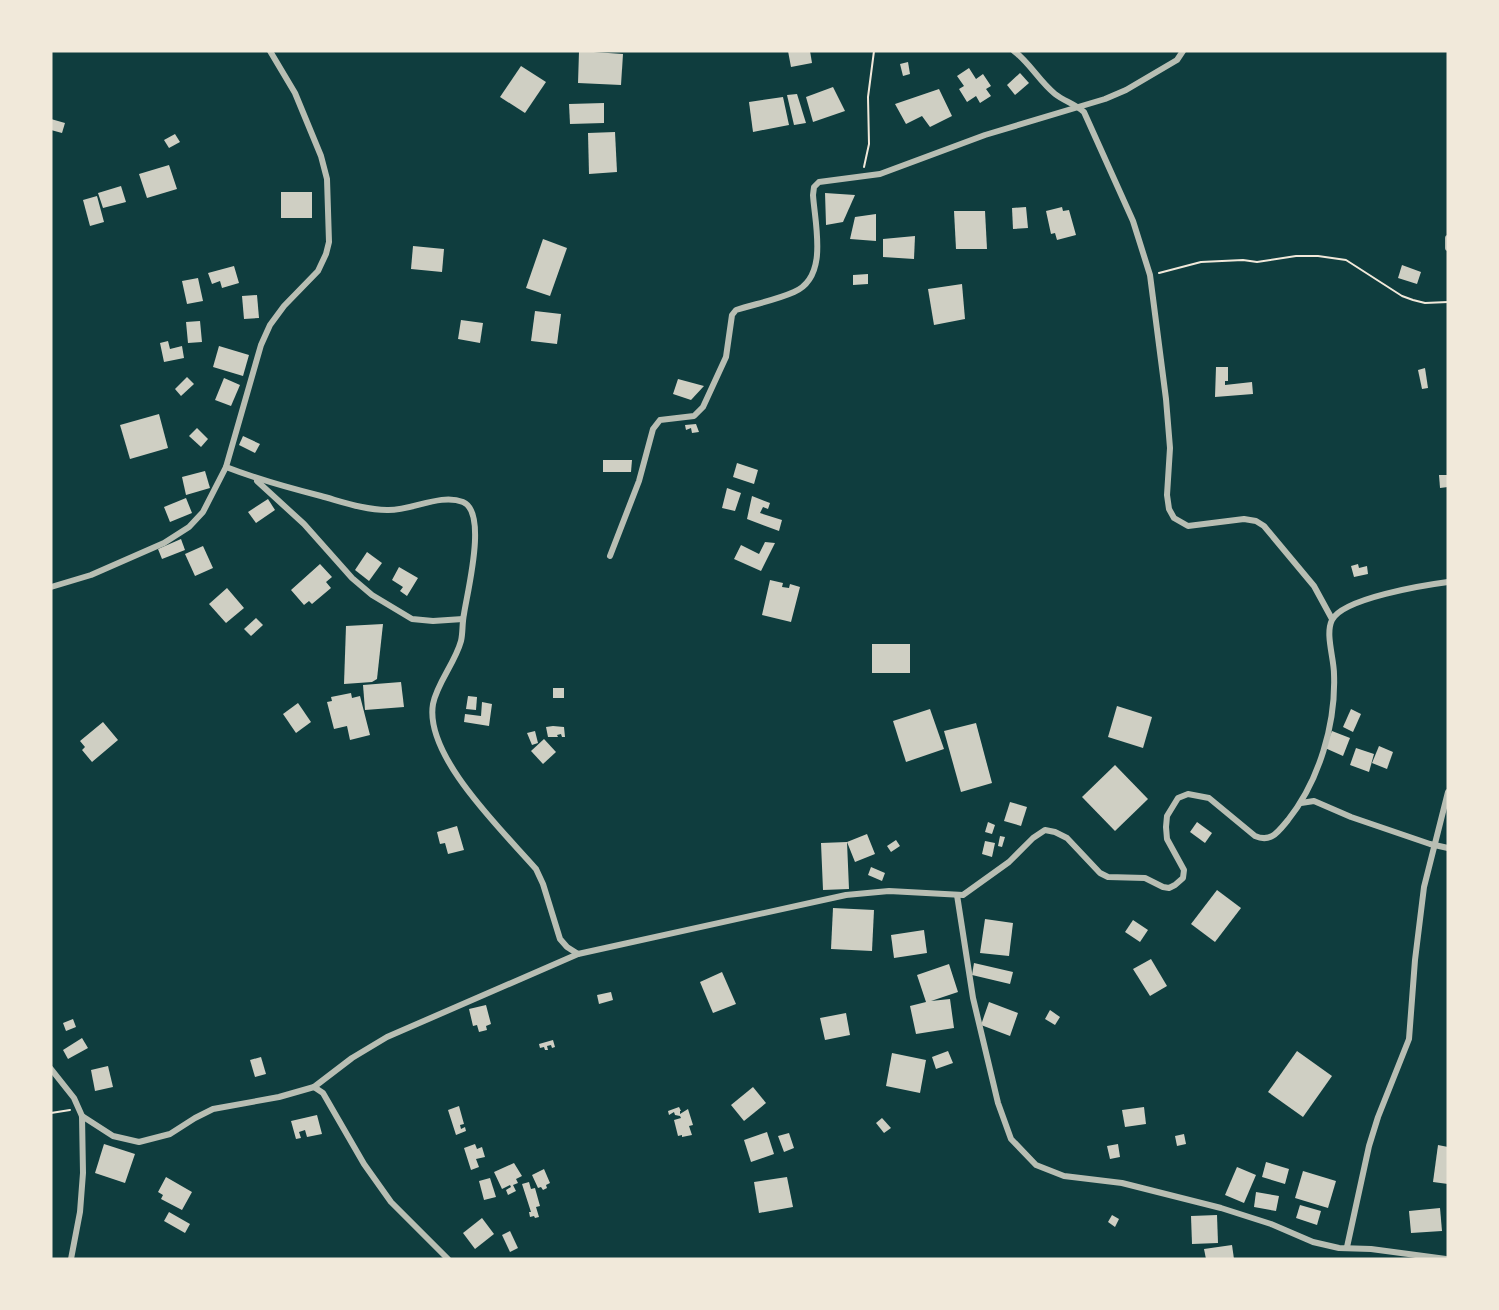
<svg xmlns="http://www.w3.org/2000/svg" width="1499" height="1310" viewBox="0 0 1499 1310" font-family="Cabin,sans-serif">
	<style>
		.building { fill: #cfcfc3 }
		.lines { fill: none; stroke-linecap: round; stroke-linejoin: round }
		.path { stroke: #f1e9da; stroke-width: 2 }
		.minor { stroke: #b8beb3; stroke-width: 6 }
	</style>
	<rect width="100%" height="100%" fill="#0f3d3e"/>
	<!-- building -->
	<g class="building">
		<path d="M579,51l44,3 -2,31 -43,-2z"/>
		<path d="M788,51h22l2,12 -21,4z"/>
		<path d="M908,62l2,12 -7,2 -3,-12z"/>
		<path d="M521,66l25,16 -21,31 -25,-16z"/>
		<path d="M969,68l7,11 7,-5 8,12 -5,3 5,7 -11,7 -4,-7 -9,6 -8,-13 5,-3 -7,-10z"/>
		<path d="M1020,73l9,10 -14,12 -8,-10z"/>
		<path d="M833,87l12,24 -32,11 -7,-25z"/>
		<path d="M939,89l13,27 -22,11 -8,-11 -16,8 -11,-20z"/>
		<path d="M797,94l9,29 -12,2 -7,-30z"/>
		<path d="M783,97l6,28 -36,7 -4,-30z"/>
		<path d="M604,103v20l-34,1 -1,-20z"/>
		<path d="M51,119l14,4 -3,10 -11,-3z"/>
		<path d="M615,132l2,40 -28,2 -1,-41z"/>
		<path d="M175,134l5,8 -11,6 -5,-8z"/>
		<path d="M169,165l8,24 -30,9 -8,-24z"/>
		<path d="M121,186l5,16 -23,6 -5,-15z"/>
		<rect x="281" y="192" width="31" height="26"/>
		<path d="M825,193l30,2 -12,27 -17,3z"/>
		<path d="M97,196l7,26 -14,4 -7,-26z"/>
		<path d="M1026,207l2,21 -15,1 -1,-21z"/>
		<path d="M1062,207l1,4 6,-1 7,25 -19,5 -2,-7 -4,1 -5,-23z"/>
		<path d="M954,211h31l2,38h-31z"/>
		<path d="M876,214v27l-26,-2 5,-22z"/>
		<path d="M915,236l-1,23 -31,-2v-18z"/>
		<path d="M543,239l24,9 -17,48 -24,-8z"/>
		<path d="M413,246l31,3 -2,23 -31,-3z"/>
		<path d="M1402,265l19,7 -4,12 -19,-6z"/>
		<path d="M234,266l5,17 -17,5 -2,-7 -8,3 -4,-11z"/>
		<path d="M868,274v10l-15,1v-10z"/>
		<path d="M198,278l5,23 -16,3 -5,-23z"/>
		<path d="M962,284l3,35 -31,6 -6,-36z"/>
		<path d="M257,295l2,23 -15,1 -2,-23z"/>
		<path d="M535,311l26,3 -4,30 -26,-3z"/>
		<path d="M461,320l22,3 -3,20 -22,-4z"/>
		<path d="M200,321l2,21 -14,1 -2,-21z"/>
		<path d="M168,341l2,8 12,-3 2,12 -20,4 -4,-19z"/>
		<path d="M219,346l30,9 -6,21 -30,-9z"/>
		<path d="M1216,367h12v14h-3v4l27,-3 1,12 -38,3z"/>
		<path d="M1425,368l3,20 -6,1 -4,-19z"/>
		<path d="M187,377l7,7 -13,12 -6,-7z"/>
		<path d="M224,378l16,7 -9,21 -16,-6z"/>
		<path d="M678,379l26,7 -13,14 -18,-6z"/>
		<path d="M159,414l9,34 -38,11 -10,-34z"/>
		<path d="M696,424l3,8 -7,1 -1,-5 -5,2 -1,-5z"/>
		<path d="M197,428l11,11 -7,8 -12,-11z"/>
		<path d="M243,436l17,8 -5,9 -16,-8z"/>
		<path d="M603,460h29l-1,12h-28z"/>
		<path d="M737,463l21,7 -4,14 -21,-7z"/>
		<path d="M205,471l5,17 -24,7 -4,-18z"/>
		<path d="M1439,475h9v12l-8,1z"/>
		<path d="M727,488l14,5 -6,18 -13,-3z"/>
		<path d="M752,496l18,7 -2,6 -5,-2 -3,6 22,7 -3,11 -32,-12z"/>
		<path d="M186,498l6,15 -22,9 -6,-15z"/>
		<path d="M268,499l7,11 -19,13 -8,-11z"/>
		<path d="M181,539l4,11 -23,9 -4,-10z"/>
		<path d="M765,542l10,1 -14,28 -27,-12 7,-14 18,9z"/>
		<path d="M203,546l10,22 -18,8 -10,-22z"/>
		<path d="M367,552l15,11 -13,18 -14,-11z"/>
		<path d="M320,564l12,13 -6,5 5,6 -19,16 -3,-3 -5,4 -13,-15z"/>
		<path d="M1358,564l1,4 8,-2 1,8 -14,3 -3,-11z"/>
		<path d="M399,567l19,11 -11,18 -7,-5 3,-4 -11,-7z"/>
		<path d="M770,580l13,3 -1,4 7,1 1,-4 10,3 -9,35 -29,-7z"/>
		<path d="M227,588l17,20 -18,15 -17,-19z"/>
		<path d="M256,618l7,7 -12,11 -7,-7z"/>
		<path d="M383,624l-6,55 -5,3 -28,2 2,-58z"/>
		<rect x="872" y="644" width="38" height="29"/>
		<path d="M401,682l3,25 -39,3 -2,-25z"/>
		<rect x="553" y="688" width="11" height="10"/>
		<path d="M351,693l1,5 8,-2 10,39 -20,5 -3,-14 -13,3 -7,-27 5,-1 -1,-4z"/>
		<path d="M468,696l9,1 -1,13 -10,-1z"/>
		<path d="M482,702l10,2 -3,22 -25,-4 1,-8 16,2z"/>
		<path d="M298,703l13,19 -15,11 -13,-19z"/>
		<path d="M1117,706l35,11 -9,31 -35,-11z"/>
		<path d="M930,709l14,40 -38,13 -13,-41z"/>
		<path d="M1351,709l10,5 -8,18 -10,-5z"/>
		<path d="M103,722l15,18 -26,22 -10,-12 3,-3 -5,-6z"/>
		<path d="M976,723l16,60 -31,9 -17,-61z"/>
		<path d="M553,726l11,1 1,10h-3l-1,-3 -4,1 1,2h-10l-2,-10z"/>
		<path d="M535,731l3,12 -6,2 -5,-12z"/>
		<path d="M1332,731l18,7 -7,18 -18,-8z"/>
		<path d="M544,739l12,13 -13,12 -12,-13z"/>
		<path d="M1379,746l14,6 -6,17 -15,-6z"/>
		<path d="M1356,748l18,6 -5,18 -19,-7z"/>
		<path d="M1115,765l33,34 -33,32 -33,-34z"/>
		<path d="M1010,802l17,5 -6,19 -17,-5z"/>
		<path d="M988,822l7,3 -3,9 -7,-2z"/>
		<path d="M1197,822l15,11 -7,10 -15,-11z"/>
		<path d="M457,826l7,24 -16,4 -3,-11 -5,1 -3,-12z"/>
		<path d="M867,834l8,20 -20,8 -8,-20 2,47 -26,1 -2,-47 26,-1z"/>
		<path d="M1000,836l5,1 -3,10 -4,-1z"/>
		<path d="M896,840l4,6 -9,6 -4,-6z"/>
		<path d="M985,841l10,2 -3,14 -10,-3z"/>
		<path d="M871,867l14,6 -3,8 -14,-6z"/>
		<path d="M1217,890l24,18 -26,34 -24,-18z"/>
		<path d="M833,908l41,2 -2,41 -41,-2z"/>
		<path d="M985,919l28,4 -4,33 -29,-3z"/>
		<path d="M1133,920l15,10 -8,12 -15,-10z"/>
		<path d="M924,930l3,23 -33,5 -3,-23z"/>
		<path d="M1151,959l16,27 -17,10 -17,-27z"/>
		<path d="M974,963l39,9 -3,12 -38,-9z"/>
		<path d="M949,964l9,28 -27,9 19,-2 4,29 -38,6 -6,-28 16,-4 -9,-27z"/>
		<path d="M722,972l14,32 -23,9 -13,-31z"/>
		<path d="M611,992l2,8 -14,4 -2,-9z"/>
		<path d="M989,1002l29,11 -8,23 -29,-11z"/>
		<path d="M486,1005l5,19 -5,2 1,4 -8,2 -2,-7 -4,1 -4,-17z"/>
		<path d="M1050,1010l10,7 -5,8 -10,-6z"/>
		<path d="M846,1013l4,22 -25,5 -5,-22z"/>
		<path d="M73,1019l3,8 -10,4 -3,-8z"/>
		<path d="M82,1038l6,10 -20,11 -5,-9z"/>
		<path d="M553,1040l2,7 -3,1 -1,-3 -4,1 1,4h-3l-1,-3 -4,1 -1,-4z"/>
		<path d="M948,1051l5,12 -17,6 -4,-12z"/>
		<path d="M1297,1051l35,25 -29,41 -35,-25z"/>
		<path d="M892,1053l34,7 -6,33 -34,-7z"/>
		<path d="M261,1057l5,17 -11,3 -5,-17z"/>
		<path d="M108,1066l5,21 -18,4 -4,-21z"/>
		<path d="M753,1087l13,16 -22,18 -13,-16z"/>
		<path d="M459,1106l5,18 -4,1 1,4 4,-2 1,4 -10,4 -8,-25z"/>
		<path d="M679,1107l2,4h-1v3l8,-5 5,16 -4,1 3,9 -10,2v-2l-4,1 -4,-16 7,-2 -1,-2 -5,-1 -1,-3 -5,3 -1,-4z"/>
		<path d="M1144,1107l2,17 -21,3 -3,-17z"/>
		<path d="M317,1115l5,19 -15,3 -2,-7 -6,2 2,6 -5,1 -5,-18z"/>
		<path d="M882,1118l9,10 -7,5 -8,-10z"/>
		<path d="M767,1132l7,22 -23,8 -7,-22z"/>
		<path d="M789,1133l5,15 -10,4 -6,-16z"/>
		<path d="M1184,1134l2,10 -9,2 -2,-10z"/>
		<path d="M104,1144l31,10 -10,29 -30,-10z"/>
		<path d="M475,1144l2,5 5,-2 3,10 -9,2 3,8 -8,3 -7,-22z"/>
		<path d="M1118,1144l2,13 -10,2 -3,-13z"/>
		<path d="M1438,1145l10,2v37l-15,-2z"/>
		<path d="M1266,1162l23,7 -4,15 -23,-7z"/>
		<path d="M514,1163l8,13 -6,3 2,4 -5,2 3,6 -8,4 -2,-5 5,-3 -1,-2 -8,4 -8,-17z"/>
		<path d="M1237,1167l19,8 -12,28 -19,-8z"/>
		<path d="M544,1169l6,14 -4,2 1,3 -4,2 -2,-3 -3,1 -6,-13z"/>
		<path d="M1303,1171l33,10 -8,27 -33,-10z"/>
		<path d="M166,1177l26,15 -10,18 -21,-11 2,-4 -5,-3z"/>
		<path d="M787,1177l6,30 -34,6 -5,-31z"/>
		<path d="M490,1178l6,19 -12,3 -5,-19z"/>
		<path d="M529,1182l2,7 4,-1 5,18 -4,1 3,10 -4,1 -1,-2 -4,1 -1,-5h2l-9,-28z"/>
		<path d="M1256,1192l23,4 -3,15 -22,-4z"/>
		<path d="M1300,1205l21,6 -4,14 -21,-7z"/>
		<path d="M1440,1208l2,23 -31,2 -2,-22z"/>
		<path d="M169,1212l21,12 -5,9 -21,-12z"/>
		<path d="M1112,1215l7,4 -4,8 -7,-5z"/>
		<path d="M1217,1215l1,28 -26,1 -1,-28z"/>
		<path d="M482,1218l12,16 -19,15 -12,-16z"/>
		<path d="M510,1231l8,17 -8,4 -8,-17z"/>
		<path d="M1232,1245l2,14h-28l-2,-10z"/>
	</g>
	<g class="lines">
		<!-- path -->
		<g class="path">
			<path d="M864,167l5,-23 -1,-47 6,-46"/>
			<path d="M1159,273l42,-11 42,-2 14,2 39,-6h22l28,4 56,36 11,4 12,3 23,-1"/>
			<path d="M51,1113l19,-3"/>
		</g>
		<!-- minor -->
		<g class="minor">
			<path d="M1014,51c16,12 25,30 41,43 9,7 20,10 29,18l49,109 17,54 16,124 4,49 -3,47 2,14 5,9 14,8 56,-7 12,2 8,5 50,60 18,33"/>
			<path d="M1448,238v10"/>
			<path d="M226,467c31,12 63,21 95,29 22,6 44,14 66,14 25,1 53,-17 76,-8 25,10 4,91 1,112 -2,9 -1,19 -3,27 -6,22 -24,42 -28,63 -9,52 70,127 103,165l7,15 17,55 7,8 11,7 268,-59 43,-4 74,4 46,-33 24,-24 12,-8 10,2 12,6 33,35 8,4 37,1 18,9 6,1 6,-3 8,-7 1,-8 -17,-31 -1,-12 1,-11 11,-18 10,-4 21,4 46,38c16,7 23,-4 33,-16 31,-39 48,-96 46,-146 0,-16 -9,-40 -2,-54 11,-22 93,-35 116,-38"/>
			<path d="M257,481l47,43 48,54 20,17 40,24 21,2 30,-2"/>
			<path d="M610,556l29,-75 14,-52 7,-9 34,-4 9,-9 23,-50 6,-42 4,-5c19,-6 40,-10 58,-18 35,-15 21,-67 19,-97l1,-8 5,-5 61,-8 105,-39 120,-36 21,-9 51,-30 6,-9"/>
			<path d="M51,587l40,-12 73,-32 25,-16 14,-15 23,-45 35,-122 9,-20 14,-19 34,-35 8,-17 3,-12 -2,-63 -6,-23 -26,-63 -25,-42"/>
			<path d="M1301,803l13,-2 37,16 79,27 18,4"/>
			<path d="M957,895l16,103 25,105 13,36 25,26 28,11 58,7 99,25 50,16 42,18 26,6 32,1 75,10"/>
			<path d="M51,1069l23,29 8,18 1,57 -3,39 -9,47"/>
			<path d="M314,1087l38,-29 35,-21 191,-83"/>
			<path d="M82,1116l31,20 26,6 31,-8 25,-16 18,-9 66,-12 35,-10 9,6 41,71 27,38 57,57"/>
			<path d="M1347,1247l22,-101 9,-29 31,-78 6,-79 9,-73 24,-95"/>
		</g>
	</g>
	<!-- border -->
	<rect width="1499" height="1310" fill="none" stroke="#f1e9da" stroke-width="105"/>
</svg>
